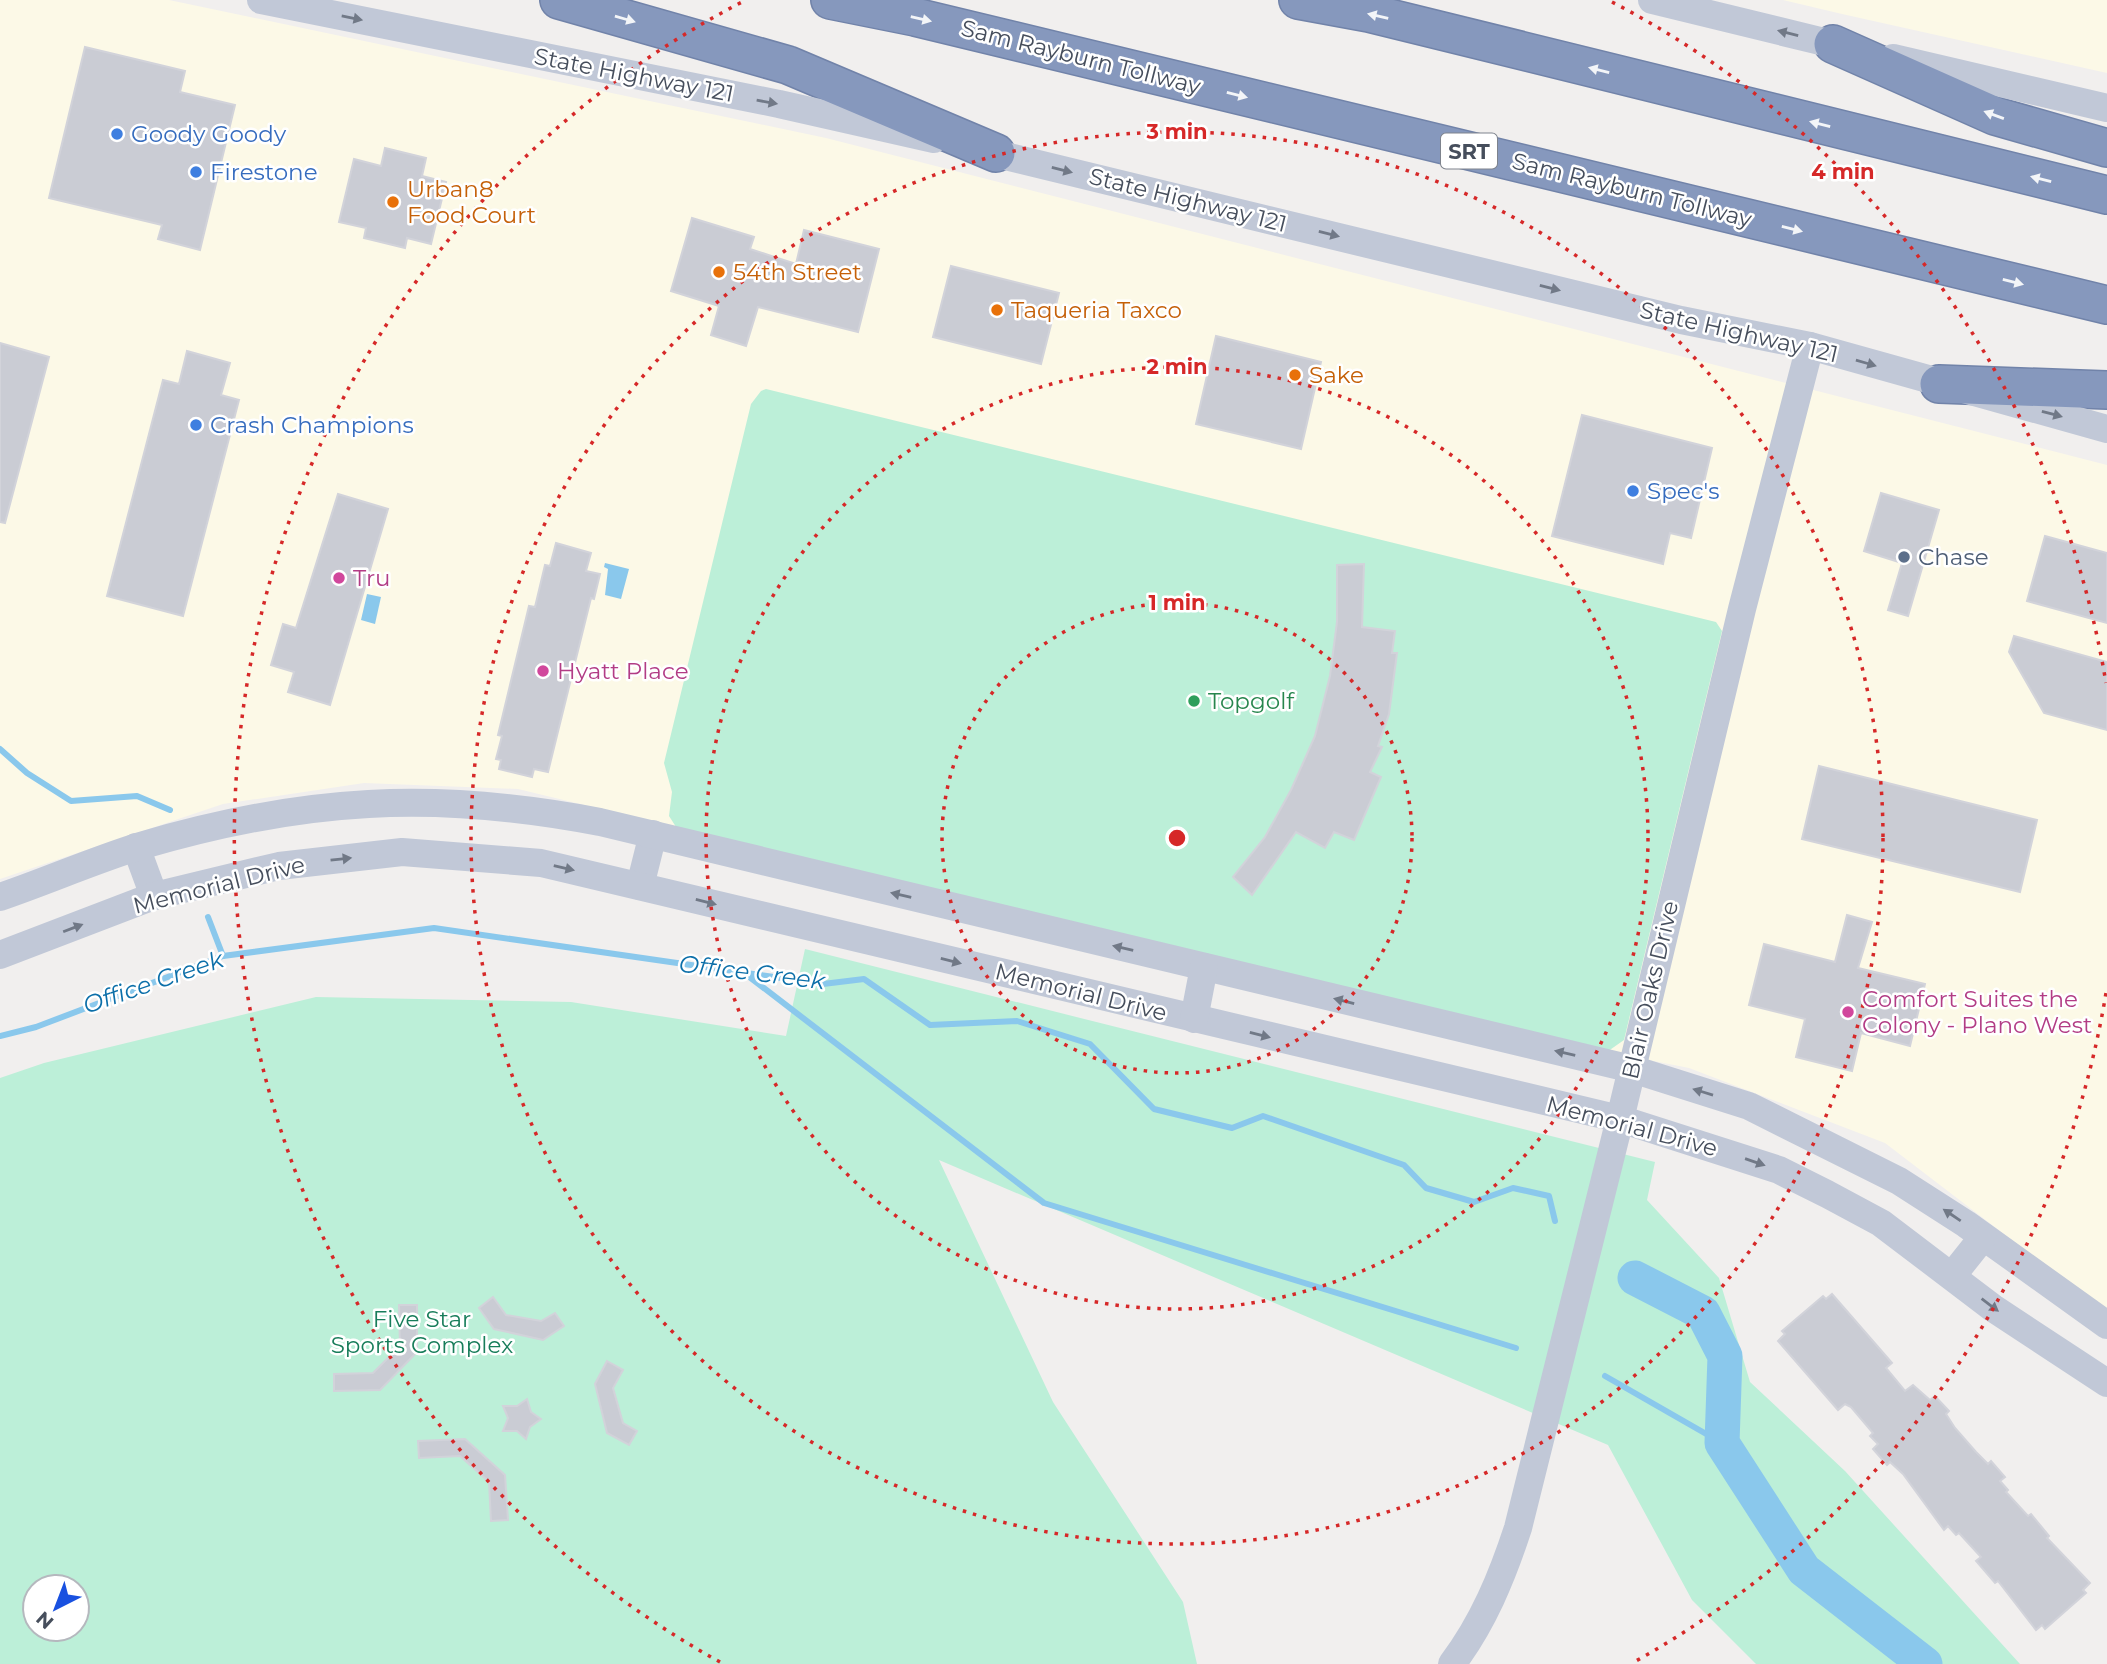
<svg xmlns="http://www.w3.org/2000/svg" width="2107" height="1664" viewBox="0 0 2107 1664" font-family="Montserrat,sans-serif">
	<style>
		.commercial { fill: #fcf9e7 }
		.green { fill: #bcefd8; fill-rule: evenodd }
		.water { fill: #8ac8ec }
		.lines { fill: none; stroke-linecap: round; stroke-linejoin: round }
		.stream { stroke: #8ac8ec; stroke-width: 6 }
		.river { stroke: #8ac8ec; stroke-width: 35 }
		.building { fill: #caccd4; stroke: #d2d3da; stroke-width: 2 }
		.highway-casing { stroke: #7183a9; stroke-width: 40 }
		.secondary { stroke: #c1c8d7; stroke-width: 28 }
		.highway { stroke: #8698bd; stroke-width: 37 }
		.oneway { fill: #f3f5f8 }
		.oneway2 { fill: #717987 }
		.ring { fill: none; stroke: #d62828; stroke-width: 3.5; stroke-dasharray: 3.5 7 }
		.shop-dot { fill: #3f7fe0; stroke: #fff; stroke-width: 2.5 }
		.food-dot { fill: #e8710a; stroke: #fff; stroke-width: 2.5 }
		.service-dot { fill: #5c6f8a; stroke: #fff; stroke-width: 2.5 }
		.hotel-dot { fill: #d1479c; stroke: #fff; stroke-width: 2.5 }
		.leisure-dot { fill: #2e9e5b; stroke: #fff; stroke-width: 2.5 }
		.labels { text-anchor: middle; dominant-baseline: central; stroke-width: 5; stroke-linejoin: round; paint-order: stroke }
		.shield { fill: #fff; stroke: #7e838d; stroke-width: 2 }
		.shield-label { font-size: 21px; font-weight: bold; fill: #464e5c }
		.street-label { font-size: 23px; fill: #464e5c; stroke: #fff }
		.shop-label { font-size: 23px; fill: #366cbe; stroke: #fff; text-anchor: start }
		.food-label { font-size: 23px; fill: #c56008; stroke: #fff; text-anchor: start }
		.service-label { font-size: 23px; fill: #4e5e75; stroke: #fff; text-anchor: start }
		.hotel-label { font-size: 23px; fill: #b23c85; stroke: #fff; text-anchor: start }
		.leisure-label { font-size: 23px; fill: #27864d; stroke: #fff; text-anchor: start }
		.park-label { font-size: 23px; fill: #177d5a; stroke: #fff }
		.water-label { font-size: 24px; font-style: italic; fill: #0c6fa9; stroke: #fff }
		.centre { fill: #d62828; stroke: #fff; stroke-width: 3.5 }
		.ring-label { font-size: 21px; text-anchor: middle; font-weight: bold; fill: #d62828; stroke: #fff; stroke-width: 5; stroke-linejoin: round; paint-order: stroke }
	</style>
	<rect width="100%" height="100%" fill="#f1efee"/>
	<!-- commercial -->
	<g class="commercial">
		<path d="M0,0h169l657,138 1281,327v848l-222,-170 -196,-75 -91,-18 -1080,-261 -154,-6 -141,21 -223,75z"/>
		<path d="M1783,0h324v73l-265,-59z"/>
	</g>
	<!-- green -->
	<g class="green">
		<path d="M766,389l950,233 6,9 -98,409 -20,14 -926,-224 -9,-14 3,-24 -8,-29 87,-359 10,-13z"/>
		<path d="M805,949l850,213 -8,38 72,78 31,104 95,89 175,193h-264l-64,-64 -84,-155 -669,-285 114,242 130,200 14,62h-1197v-586l44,-15 272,-66 255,5 215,34zM35,1587h42v42h-42z"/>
	</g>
	<!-- water -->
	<g class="water">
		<path d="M605,563l24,6 -8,30 -16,-4 3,-26 -4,-2z"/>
		<path d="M367,594l14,3 -6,27 -14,-4z"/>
	</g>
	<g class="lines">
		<!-- stream -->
		<g class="stream">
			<path d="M0,749l27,24 44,28 66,-5 33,14"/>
			<path d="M208,917l15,39"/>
			<path d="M743,972l301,231 472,145"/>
			<path d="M0,1036l36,-9 187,-71 211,-28 389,56 41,-5 66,46 87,-4 73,23 64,65 78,19 31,-12 141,49 22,23 48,14 39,-14 36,8 6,25"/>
			<path d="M1605,1376l117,67"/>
		</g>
		<!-- river -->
		<path class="river" d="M1635,1278l68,35 22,43 -3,87 82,127 121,94"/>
	</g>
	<!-- building -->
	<g class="building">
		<path d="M85,47l100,24 -5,21 55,13 -35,145 -42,-11 4,-14 -113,-27z"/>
		<path d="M385,148l41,10 -4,18 24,6 -15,62 -24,-6 -2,10 -41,-10 2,-10 -27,-6 15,-63 27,7z"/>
		<path d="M692,218l62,19 -4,12 46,15 8,-34 75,19 -21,83 -100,-25 -12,39 -35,-11 8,-29 -48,-15z"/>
		<path d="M951,266l108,27 -18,71 -108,-27z"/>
		<path d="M1216,336l105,26 -20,87 -105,-25z"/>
		<path d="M0,343l49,14 -44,166 -5,-1z"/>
		<path d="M187,351l43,12 -9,32 18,5 -56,216 -76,-20 56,-216 16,4z"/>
		<path d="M1582,415l130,33 -21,90 -21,-5 -7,31 -111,-28z"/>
		<path d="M1881,493l58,17 -31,106 -20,-6 14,-47 -38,-12z"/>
		<path d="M338,494l50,15 -58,196 -42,-13 6,-20 -23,-7 12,-41 13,4z"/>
		<path d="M2045,536l62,17v70l-80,-22z"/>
		<path d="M556,543l35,10 -5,18 14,3 -6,25 -3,-1 -43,174 -14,-3 -2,8 -33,-8 2,-9 -5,-1 6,-23 -4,-1 31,-129 6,1 10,-42 5,1z"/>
		<path d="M1364,564l-2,63 33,4 -3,22h5l-8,61 -11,32 4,1 -12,25 11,5 -27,63 -20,-8 -9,16 -29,-16 -44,63 -19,-18 32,-40 26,-47 24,-54 15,-60 7,-54v-57z"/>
		<path d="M2014,636l93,26v68l-63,-17 -35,-61z"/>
		<path d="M1819,766l218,54 -17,72 -218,-53z"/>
		<path d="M1847,915l25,7 -14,46 67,16 -15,62 -49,-13 -9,38 -56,-14 9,-38 -56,-14 15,-61 71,18z"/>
		<path d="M1832,1294l60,69 -6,5 19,23 8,-6 17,15 5,-4 14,15 -3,3 9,14 21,24 12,12 3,-3 14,16 -5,4 8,9 -2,2 22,24 3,-2 18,22 -2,2 43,45 -7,7 3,3 -41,36 -3,-4 -6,5 -38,-49 -3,2 -19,-22 5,-4 -22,-24 -3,2 -8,-9 -4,4 -41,-56 -13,-12 -3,3 -14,-16 5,-5 -8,-8 3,-3 -22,-26 -6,-3 -7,6 -60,-69 7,-7 -3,-3 41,-35 3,3z"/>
		<path d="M493,1297l13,18 35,6 14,-8 9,13 -21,14 -49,-11 -15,-21z"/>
		<path d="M399,1305h18v47l-37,38 -46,1v-17l39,-1 27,-27z"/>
		<path d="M607,1361l16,9 -10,18 10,35 14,8 -8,14 -22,-12 -12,-49z"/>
		<path d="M527,1399l4,13 10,7 -11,8 -4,12 -9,-8h-14l5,-13 -5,-12h14z"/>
		<path d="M465,1439l40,36 3,45 -17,1 -2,-39 -29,-26 -41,2 -1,-17z"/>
	</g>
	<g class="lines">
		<!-- highway casing -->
		<g class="highway-casing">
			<g id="highway">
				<path d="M559,0l229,65 208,88"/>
				<path d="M830,0l85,17 1192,288"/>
				<path d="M1298,0l71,13 738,182"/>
				<path d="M1833,44l162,72 112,32"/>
				<path d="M1939,384l168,6"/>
			</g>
		</g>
		<!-- secondary -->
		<g class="secondary">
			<path d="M261,0l518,104 155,35"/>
			<path d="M1652,0l201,49"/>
			<path d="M1893,58l214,50"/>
			<path d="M976,149l705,171 129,26 297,83"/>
			<path d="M136,847l18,49"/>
			<path d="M640,886l13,-52"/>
			<path d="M0,897c47,-16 92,-36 140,-51 162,-48 294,-56 460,-24l1032,247 117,37 150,75 67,43 141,101"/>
			<path d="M0,955l154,-59 125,-30 123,-14 139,11 1079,256 159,51 48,24 54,29 112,85 114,75"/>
			<path d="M1194,1019l10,-52"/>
			<path d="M1952,1276l31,-39"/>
			<path d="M1452,1664c31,-41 50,-87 66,-136l102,-409 122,-510 68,-263"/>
		</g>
		<!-- highway -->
		<use href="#highway" class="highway"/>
	</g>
	<!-- one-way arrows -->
	<defs><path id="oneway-solid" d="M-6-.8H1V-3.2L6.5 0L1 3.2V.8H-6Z" transform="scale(1.75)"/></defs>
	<g class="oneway">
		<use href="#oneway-solid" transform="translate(1378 16) rotate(-167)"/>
		<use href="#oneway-solid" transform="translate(625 19) rotate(16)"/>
		<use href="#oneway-solid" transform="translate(921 19) rotate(13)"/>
		<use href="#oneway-solid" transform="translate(1599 70) rotate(-166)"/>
		<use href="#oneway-solid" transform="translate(1237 95) rotate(14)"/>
		<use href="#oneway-solid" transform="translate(1994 115) rotate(-160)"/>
		<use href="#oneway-solid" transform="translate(1820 124) rotate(-166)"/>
		<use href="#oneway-solid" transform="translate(2041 179) rotate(-166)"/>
		<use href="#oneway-solid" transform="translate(1792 229) rotate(14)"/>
		<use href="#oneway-solid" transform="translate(2013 282) rotate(14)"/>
	</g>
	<g class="oneway2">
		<use href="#oneway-solid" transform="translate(352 18) rotate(11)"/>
		<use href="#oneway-solid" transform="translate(1788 33) rotate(-166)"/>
		<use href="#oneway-solid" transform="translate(767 102) rotate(10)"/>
		<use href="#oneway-solid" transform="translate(1062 170) rotate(14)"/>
		<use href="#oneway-solid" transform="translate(1329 234) rotate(14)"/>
		<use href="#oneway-solid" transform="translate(1550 288) rotate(14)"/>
		<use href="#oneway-solid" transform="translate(1866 363) rotate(16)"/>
		<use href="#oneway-solid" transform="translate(2052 414) rotate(15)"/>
		<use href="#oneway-solid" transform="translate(341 859) rotate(-6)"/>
		<use href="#oneway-solid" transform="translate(564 868) rotate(13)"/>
		<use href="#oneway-solid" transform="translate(901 895) rotate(-167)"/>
		<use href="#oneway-solid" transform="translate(706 902) rotate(14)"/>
		<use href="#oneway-solid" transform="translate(73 928) rotate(-21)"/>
		<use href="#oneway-solid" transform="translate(1123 948) rotate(-167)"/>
		<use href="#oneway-solid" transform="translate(951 961) rotate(14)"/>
		<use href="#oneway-solid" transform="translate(1344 1001) rotate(-166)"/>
		<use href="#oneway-solid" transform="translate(1260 1035) rotate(14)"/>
		<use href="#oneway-solid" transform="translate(1565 1053) rotate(-167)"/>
		<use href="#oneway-solid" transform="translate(1703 1092) rotate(-163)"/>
		<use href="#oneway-solid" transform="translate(1755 1162) rotate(19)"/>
		<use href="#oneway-solid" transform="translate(1952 1215) rotate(-146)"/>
		<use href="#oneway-solid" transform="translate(1990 1305) rotate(37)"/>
	</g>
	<!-- distance rings -->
	<g class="ring">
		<circle cx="1177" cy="838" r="235"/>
		<circle cx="1177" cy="838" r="471"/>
		<circle cx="1177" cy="838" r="706"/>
		<path d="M2106 993A942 942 0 0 1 1634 1662M720 1662A942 942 0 0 1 742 2M1612 2A942 942 0 0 1 2106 683"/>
	</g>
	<!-- markers -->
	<g class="shop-dot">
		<circle cx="117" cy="134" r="7"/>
		<circle cx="196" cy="172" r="7"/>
		<circle cx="196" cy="425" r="7"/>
		<circle cx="1633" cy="491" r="7"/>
	</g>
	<g class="food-dot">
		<circle cx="393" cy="202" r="7"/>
		<circle cx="719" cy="272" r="7"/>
		<circle cx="997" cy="310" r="7"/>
		<circle cx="1295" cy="375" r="7"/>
	</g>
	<circle class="service-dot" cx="1904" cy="557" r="7"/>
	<g class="hotel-dot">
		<circle cx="339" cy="578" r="7"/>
		<circle cx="543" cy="671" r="7"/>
		<circle cx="1848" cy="1012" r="7"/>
	</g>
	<circle class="leisure-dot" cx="1194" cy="701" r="7"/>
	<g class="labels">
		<!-- shield labels -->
		<rect class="shield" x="1441" y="133.5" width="56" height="35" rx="5"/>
		<g class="shield-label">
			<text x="1469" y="151">SRT</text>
		</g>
		<!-- street labels -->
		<g class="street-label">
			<text transform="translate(1081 57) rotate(14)">Sam Rayburn Tollway</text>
			<text transform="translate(634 75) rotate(11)">State Highway 121</text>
			<text transform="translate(1632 190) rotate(14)">Sam Rayburn Tollway</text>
			<text transform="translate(1188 200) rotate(14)">State Highway 121</text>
			<text transform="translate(1739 332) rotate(13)">State Highway 121</text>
			<text transform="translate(219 885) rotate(-14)">Memorial Drive</text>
			<text transform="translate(1650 990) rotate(-77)">Blair Oaks Drive</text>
			<text transform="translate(1081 992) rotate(14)">Memorial Drive</text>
			<text transform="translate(1632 1126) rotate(15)">Memorial Drive</text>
		</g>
		<!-- shop labels -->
		<g class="shop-label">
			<text x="131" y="134">Goody Goody</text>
			<text x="210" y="172">Firestone</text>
			<text x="210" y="425">Crash Champions</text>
			<text x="1647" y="491">Spec's</text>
		</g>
		<!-- food labels -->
		<g class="food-label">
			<text x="407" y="189">Urban8<tspan x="407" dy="26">Food Court</tspan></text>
			<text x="733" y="272">54th Street</text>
			<text x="1011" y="310">Taqueria Taxco</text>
			<text x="1309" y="375">Sake</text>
		</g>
		<!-- service labels -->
		<g class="service-label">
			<text x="1918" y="557">Chase</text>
		</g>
		<!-- hotel labels -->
		<g class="hotel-label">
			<text x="353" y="578">Tru</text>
			<text x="557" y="671">Hyatt Place</text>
			<text x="1862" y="999">Comfort Suites the<tspan x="1862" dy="26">Colony - Plano West</tspan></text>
		</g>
		<!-- leisure labels -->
		<g class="leisure-label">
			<text x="1208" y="701">Topgolf</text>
		</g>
		<!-- park labels -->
		<g class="park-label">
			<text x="422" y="1319">Five Star<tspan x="422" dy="26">Sports Complex</tspan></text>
		</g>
		<!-- water labels -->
		<g class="water-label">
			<text transform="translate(752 972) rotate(7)">Office Creek</text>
			<text transform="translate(153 982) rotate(-19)">Office Creek</text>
		</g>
	</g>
	<circle cx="1177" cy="838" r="10" class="centre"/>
	<g class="ring-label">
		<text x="1177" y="139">3 min</text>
		<text x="1843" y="179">4 min</text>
		<text x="1177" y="374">2 min</text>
		<text x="1177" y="610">1 min</text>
	</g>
	<!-- north arrow -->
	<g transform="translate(56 1608) rotate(222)"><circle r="33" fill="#ffffff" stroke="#b5b8be" stroke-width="2"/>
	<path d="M0-5L12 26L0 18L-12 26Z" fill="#1951e0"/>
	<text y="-10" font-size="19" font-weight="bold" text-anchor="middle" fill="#464e5c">N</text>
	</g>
</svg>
